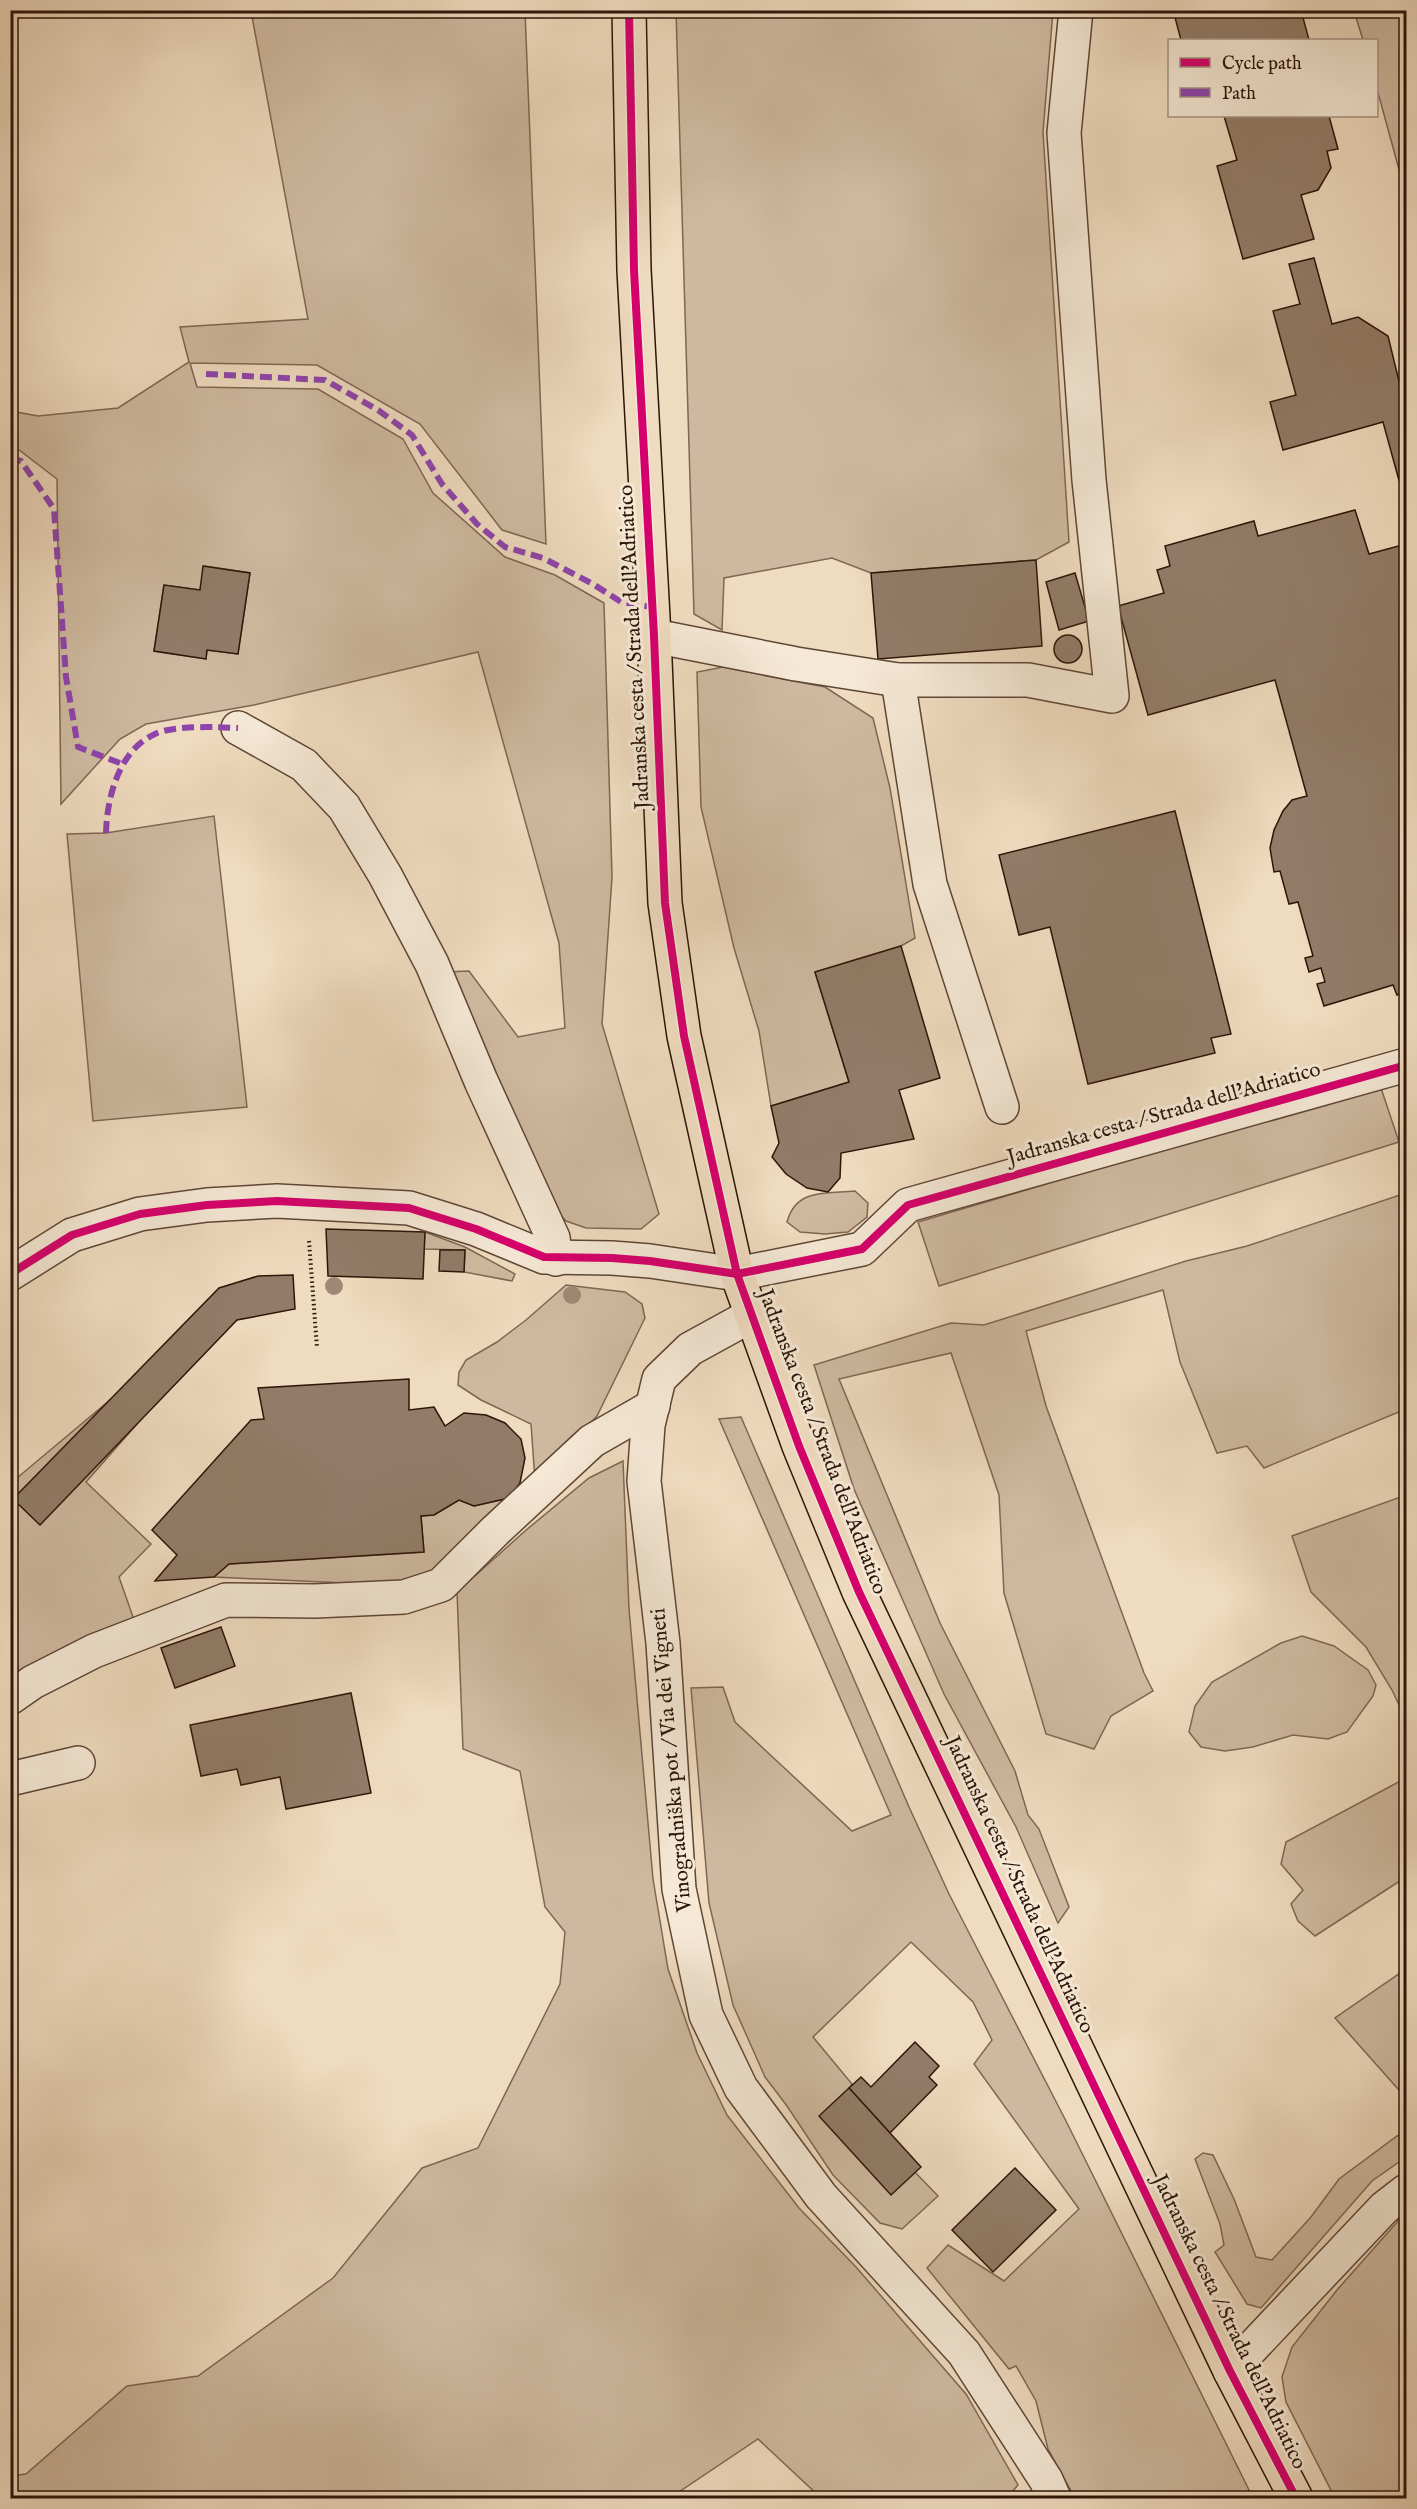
<svg xmlns="http://www.w3.org/2000/svg" width="1417" height="2509" viewBox="0 0 1417 2509" font-family="'IM FELL English',serif">
	<style>
		.green { fill: #ceb9a0; stroke: #7e6754; stroke-width: 1.5; fill-rule: evenodd }
		.building { fill: #927c68; stroke: #2d1509; stroke-width: 1.5 }
		.lines { fill: none; stroke-linecap: round; stroke-linejoin: round }
		.minor-casing { stroke: #5e4636; stroke-width: 36 }
		.major-casing { stroke: #2d1509; stroke-width: 36 }
		.path { stroke: #2d1509; stroke-width: 4; stroke-dasharray: 1.5 3; stroke-linecap: butt }
		.minor { stroke: #f5e8d5; stroke-width: 33 }
		.major { stroke: #efdbbf; stroke-width: 33 }
		.quiet { stroke: #8e44ad; stroke-width: 6; stroke-dasharray: 12 6; stroke-linecap: butt }
		.cycleway-casing { stroke: #f5e8d5; stroke-width: 11 }
		.cycleway { stroke: #d6006c; stroke-width: 8 }
		.tree { fill: #9f8974 }
		.labels { text-anchor: middle; dominant-baseline: central; stroke-width: 6; stroke-linejoin: round; paint-order: stroke }
		.street-label { font-size: 21px; fill: #2d1509; stroke: #f5e8d5 }
	</style>
	<rect width="100%" height="100%" fill="#efdbbf"/>
	<filter id="stains"><feTurbulence type="fractalNoise" baseFrequency=".00333" numOctaves="4"/><feColorMatrix values="0 0 0 0 .2 0 0 0 0 .09 0 0 0 0 .02 0 0 0 .5 -.17"/></filter>
	<radialGradient id="worn" r=".72"><stop offset=".6" stop-color="#630" stop-opacity="0"/><stop offset="1" stop-color="#630" stop-opacity=".3"/></radialGradient>
	<!-- green -->
	<g class="green">
		<path d="M251,11h274l21,533 -44,-14 -82,-106 -103,-59 -127,-2 7,24 121,2 85,50 30,54 72,64 50,18 49,28 8,274 -10,147 57,190 -18,15 -55,-1 -20,-7 -13,-14 -108,-235 24,-1 49,66 47,-9 -6,-85 -81,-291 -224,53 -108,19 -26,15 -59,65 -4,-325 -38,-29 -8,-1 -1,-38 28,5 80,-8 71,-46 -9,-35 128,-8zM204,566l46,7 -12,81 -31,-4 -1,9 -52,-8 10,-66 36,5z"/>
		<path d="M676,11h377l-10,121 26,410 -33,18 -165,13 -39,-15 -108,20 -2,52 -28,-16z"/>
		<path d="M1354,11h52v184l-29,-106 -1,-49h-13z"/>
		<path d="M723,667l102,20 48,31 17,70 25,150 -14,8 -86,26 34,110 -78,24 -12,-75 -25,-83 -33,-141 -4,-135z"/>
		<path d="M214,816l33,291 -154,14 -26,-287 39,-1z"/>
		<path d="M1380,1085l19,57 -460,144 -21,-64z"/>
		<path d="M855,1191l13,12 -1,14 -19,15 -23,2 -25,-2 -13,-10c9,-34 39,-28 68,-31z"/>
		<path d="M1406,1193v216l-142,59 -17,-22 -30,7 -37,-91 -17,-72 -137,41 20,75 98,267 9,18 -42,25 -17,33 -48,-15 -42,-141 -5,-98 -48,-142 -112,26 101,244 75,148 13,44 11,14 30,78 -11,16 -42,-96 -72,-133 -90,-205 -40,-124 137,-42 33,2 202,-64 61,-15z"/>
		<path d="M425,1232l40,15 50,27 -3,7 -48,-9 1,-22 -41,-1z"/>
		<path d="M566,1285l59,7 17,12 3,14 -48,98 -62,64 -4,-56 -50,-24 -23,-15 1,-13 7,-12 31,-18 29,-22z"/>
		<path d="M110,1400l27,24 -51,58 65,62 -32,33 15,43 -123,67v-204z"/>
		<path d="M741,1417l168,390 40,87 117,227 187,377h-178l-27,-49 -12,-48 -20,-35 -7,3 -82,-101 21,-23 56,36 75,-72 -105,-145 18,-24 -19,-38 -62,-60 -98,95 39,47 -25,40 84,44 27,28 -36,33 -22,-6 -47,-48 -46,-69 -22,-29 -32,-72 -24,-102 -18,-215 32,-1 12,35 117,109 39,-16 -172,-396z"/>
		<path d="M623,1461l6,148 24,270 15,90 29,84 30,62 72,93 57,59 110,127 52,91 -11,13h-186l-63,-59 -85,57 1,2h-663v-22l15,-2 101,-88 71,-10 135,-98 89,-110 56,-20 82,-164 5,-52 -20,-25 -25,-136 -57,-22 -6,-157 68,-61 64,-53z"/>
		<path d="M1406,1495v225l-14,-30 -26,-43 -55,-55 -19,-56z"/>
		<path d="M509,1498l-79,77 -43,10 -173,-8 15,-13 195,-12 -3,-36 13,-1 25,-15 15,6z"/>
		<path d="M1302,1636l32,10 34,24 8,15 -3,11 -26,36 -19,7 -35,-4 -40,12 -28,4 -24,-4 -12,-15 6,-26 17,-24 69,-39z"/>
		<path d="M1406,1778v99l-91,59 -17,-15 -7,-17 12,-14 -22,-26 5,-22z"/>
		<path d="M1406,1969v129l-71,-80z"/>
		<path d="M1406,2133v24l-34,24 -111,127 -14,-4 -32,-52 9,-7 -4,-21 -25,-65 8,-6 10,2 21,44 22,58 16,3 39,-43 28,-38 58,-43z"/>
		<path d="M1406,2212v286h-71l-49,-96 -4,-25 10,-30 45,-57z"/>
	</g>
	<!-- building -->
	<g class="building">
		<path d="M1173,10h128l8,30h-128z"/>
		<path d="M1224,116h105l9,33 -11,2 4,17 -13,22 -17,5 13,44 -71,20 -26,-93 20,-6z"/>
		<path d="M1314,258l18,66 26,-7 30,19 18,74v96l-23,-84 -100,28 -13,-48 26,-7 -23,-84 27,-7 -11,-40z"/>
		<path d="M1355,510l14,44 37,-10v448l-9,3 -4,-10 -69,21 -7,-22 8,-2 -4,-14 -12,4 -4,-14 8,-2 -15,-54 -9,2 -9,-33 -6,1 -4,-24 4,-18 9,-19 9,-11 15,-4 -32,-116 -127,35 -30,-109 46,-13 -7,-23 13,-4 -5,-20 89,-25 4,15z"/>
		<path d="M1036,560l6,86 -164,13 -7,-86z"/>
		<path d="M203,566l47,7 -12,81 -31,-4 -1,9 -52,-8 10,-66 36,5z"/>
		<path d="M1075,573l14,48 -30,9 -13,-48z"/>
		<circle cx="1068" cy="649" r="14"/>
		<path d="M1175,811l56,223 -20,4 4,15 -127,31 -38,-157 -31,8 -20,-80z"/>
		<path d="M901,946l39,132 -41,12 15,49 -73,14 -1,25 -12,14 -21,-4 -21,-14 -14,-17 7,-14 -8,-37 78,-24 -34,-110z"/>
		<path d="M326,1229l99,3 -2,47 -95,-3z"/>
		<path d="M440,1250h25l-1,22 -25,-1z"/>
		<path d="M293,1275l2,34 -58,11 -197,205 -27,-26 206,-211 39,-12z"/>
		<path d="M409,1379v31l25,-3 11,19 19,-13 22,2 19,8 16,16 4,19 -5,25 -11,15 -35,8 -15,-6 -25,15 -13,1 3,36 -195,12 -15,13 -59,4 22,-26 -25,-25 99,-110 13,-1 -6,-31z"/>
		<path d="M221,1627l14,39 -60,22 -14,-40z"/>
		<path d="M351,1693l20,100 -85,16 -6,-32 -39,8 -4,-16 -36,7 -11,-51z"/>
		<path d="M915,2042l24,24 -10,11 8,8 -47,48 -41,-45 12,-11 10,10z"/>
		<path d="M849,2088l72,79 -30,28 -72,-79z"/>
		<path d="M1015,2168l41,42 -63,62 -41,-42z"/>
	</g>
	<g class="lines">
		<!-- minor casing -->
		<g class="minor-casing">
			<g id="minor">
				<path d="M654,636l142,28 102,16h130l84,16 -23,-216 -25,-347 12,-123"/>
				<path d="M898,680l32,204 72,223"/>
				<path d="M238,728l66,37 40,42 41,68 47,89 49,117 72,157 3,21"/>
				<path d="M10,1274l62,-39 68,-21 67,-9 70,-4 132,7 67,21 68,28 68,1 38,3 87,13 125,-25 46,-44 498,-140"/>
				<path d="M752,1315l-62,34 -31,30 -11,46 -4,56 19,162 16,246 27,126 35,73 80,108 143,157 82,127 8,18"/>
				<path d="M10,1698l23,-16 61,-31 132,-51 89,1 89,-4 37,-12 54,-54 97,-90 61,-35"/>
				<path d="M10,1779l68,-16"/>
				<path d="M1230,2371l154,-163 22,-17"/>
			</g>
		</g>
		<!-- major casing -->
		<g class="major-casing">
			<path id="major" d="M629,10l5,260 20,366 11,267 19,133 53,238 62,172 60,146 371,779 66,127"/>
		</g>
		<!-- path -->
		<path class="path" d="M309,1241l8,107"/>
		<!-- minor -->
		<use href="#minor" class="minor"/>
		<!-- major -->
		<use href="#major" class="major"/>
		<!-- quiet -->
		<g class="quiet">
			<path d="M206,374l119,6 53,30 34,25 30,49 35,40 28,23 38,11 50,26 28,18 31,5"/>
			<path d="M10,458l11,3 33,48 12,168 12,70 47,18"/>
			<path d="M106,833c1,-36 13,-83 49,-99 18,-9 63,-7 83,-6"/>
		</g>
		<!-- cycleway casing -->
		<g class="cycleway-casing">
			<g id="cycleway">
				<path d="M629,10l5,260 20,366 11,267 19,133 53,238 62,172 60,146 371,779 66,127"/>
				<path d="M10,1274l62,-39 68,-21 67,-9 70,-4 132,7 67,21 68,28 68,1 38,3 87,13 125,-25 46,-44 498,-140"/>
			</g>
		</g>
		<!-- cycleway -->
		<use href="#cycleway" class="cycleway"/>
	</g>
	<!-- trees -->
	<g class="tree">
		<circle cx="334" cy="1286" r="9"/>
		<circle cx="572" cy="1295" r="9"/>
	</g>
	<g class="labels">
		<!-- street labels -->
		<g class="street-label">
			<text transform="translate(635 647) rotate(-93)">Jadranska cesta / Strada dell'Adriatico</text>
			<text transform="translate(1164 1114) rotate(-16)">Jadranska cesta / Strada dell'Adriatico</text>
			<text transform="translate(822 1442) rotate(69)">Jadranska cesta / Strada dell'Adriatico</text>
			<text transform="translate(672 1760) rotate(-95)">Vinogradniška pot / Via dei Vigneti</text>
			<text transform="translate(1019 1885) rotate(65)">Jadranska cesta / Strada dell'Adriatico</text>
			<text transform="translate(1229 2322) rotate(64)">Jadranska cesta / Strada dell'Adriatico</text>
		</g>
	</g>
	<!-- margin -->
	<rect width="1417" height="2509" fill="none" stroke="#efdbbf" stroke-width="36"/>
	<rect x="12" y="12" width="1393" height="2485" fill="none" stroke="#2d1509" stroke-width="3"/>
	<rect x="18" y="18" width="1381" height="2473" fill="none" stroke="#2d1509" stroke-width="1.5"/>
	<!-- legend -->
	<rect x="1168" y="39" width="210" height="78" fill="#f5e8d5" stroke="#a59483" stroke-width="1.5"/>
	<rect x="1180" y="58" width="30" height="9" fill="#d6006c" stroke="#a59483" stroke-width="1.5"/>
	<text x="1222" y="69" font-size="18" fill="#2d1509">Cycle path</text>
	<rect x="1180" y="88" width="30" height="9" fill="#8e44ad" stroke="#a59483" stroke-width="1.5"/>
	<text x="1222" y="99" font-size="18" fill="#2d1509">Path</text>
	<rect width="100%" height="100%" filter="url(#stains)"/>
	<rect width="100%" height="100%" fill="url(#worn)"/>
</svg>
